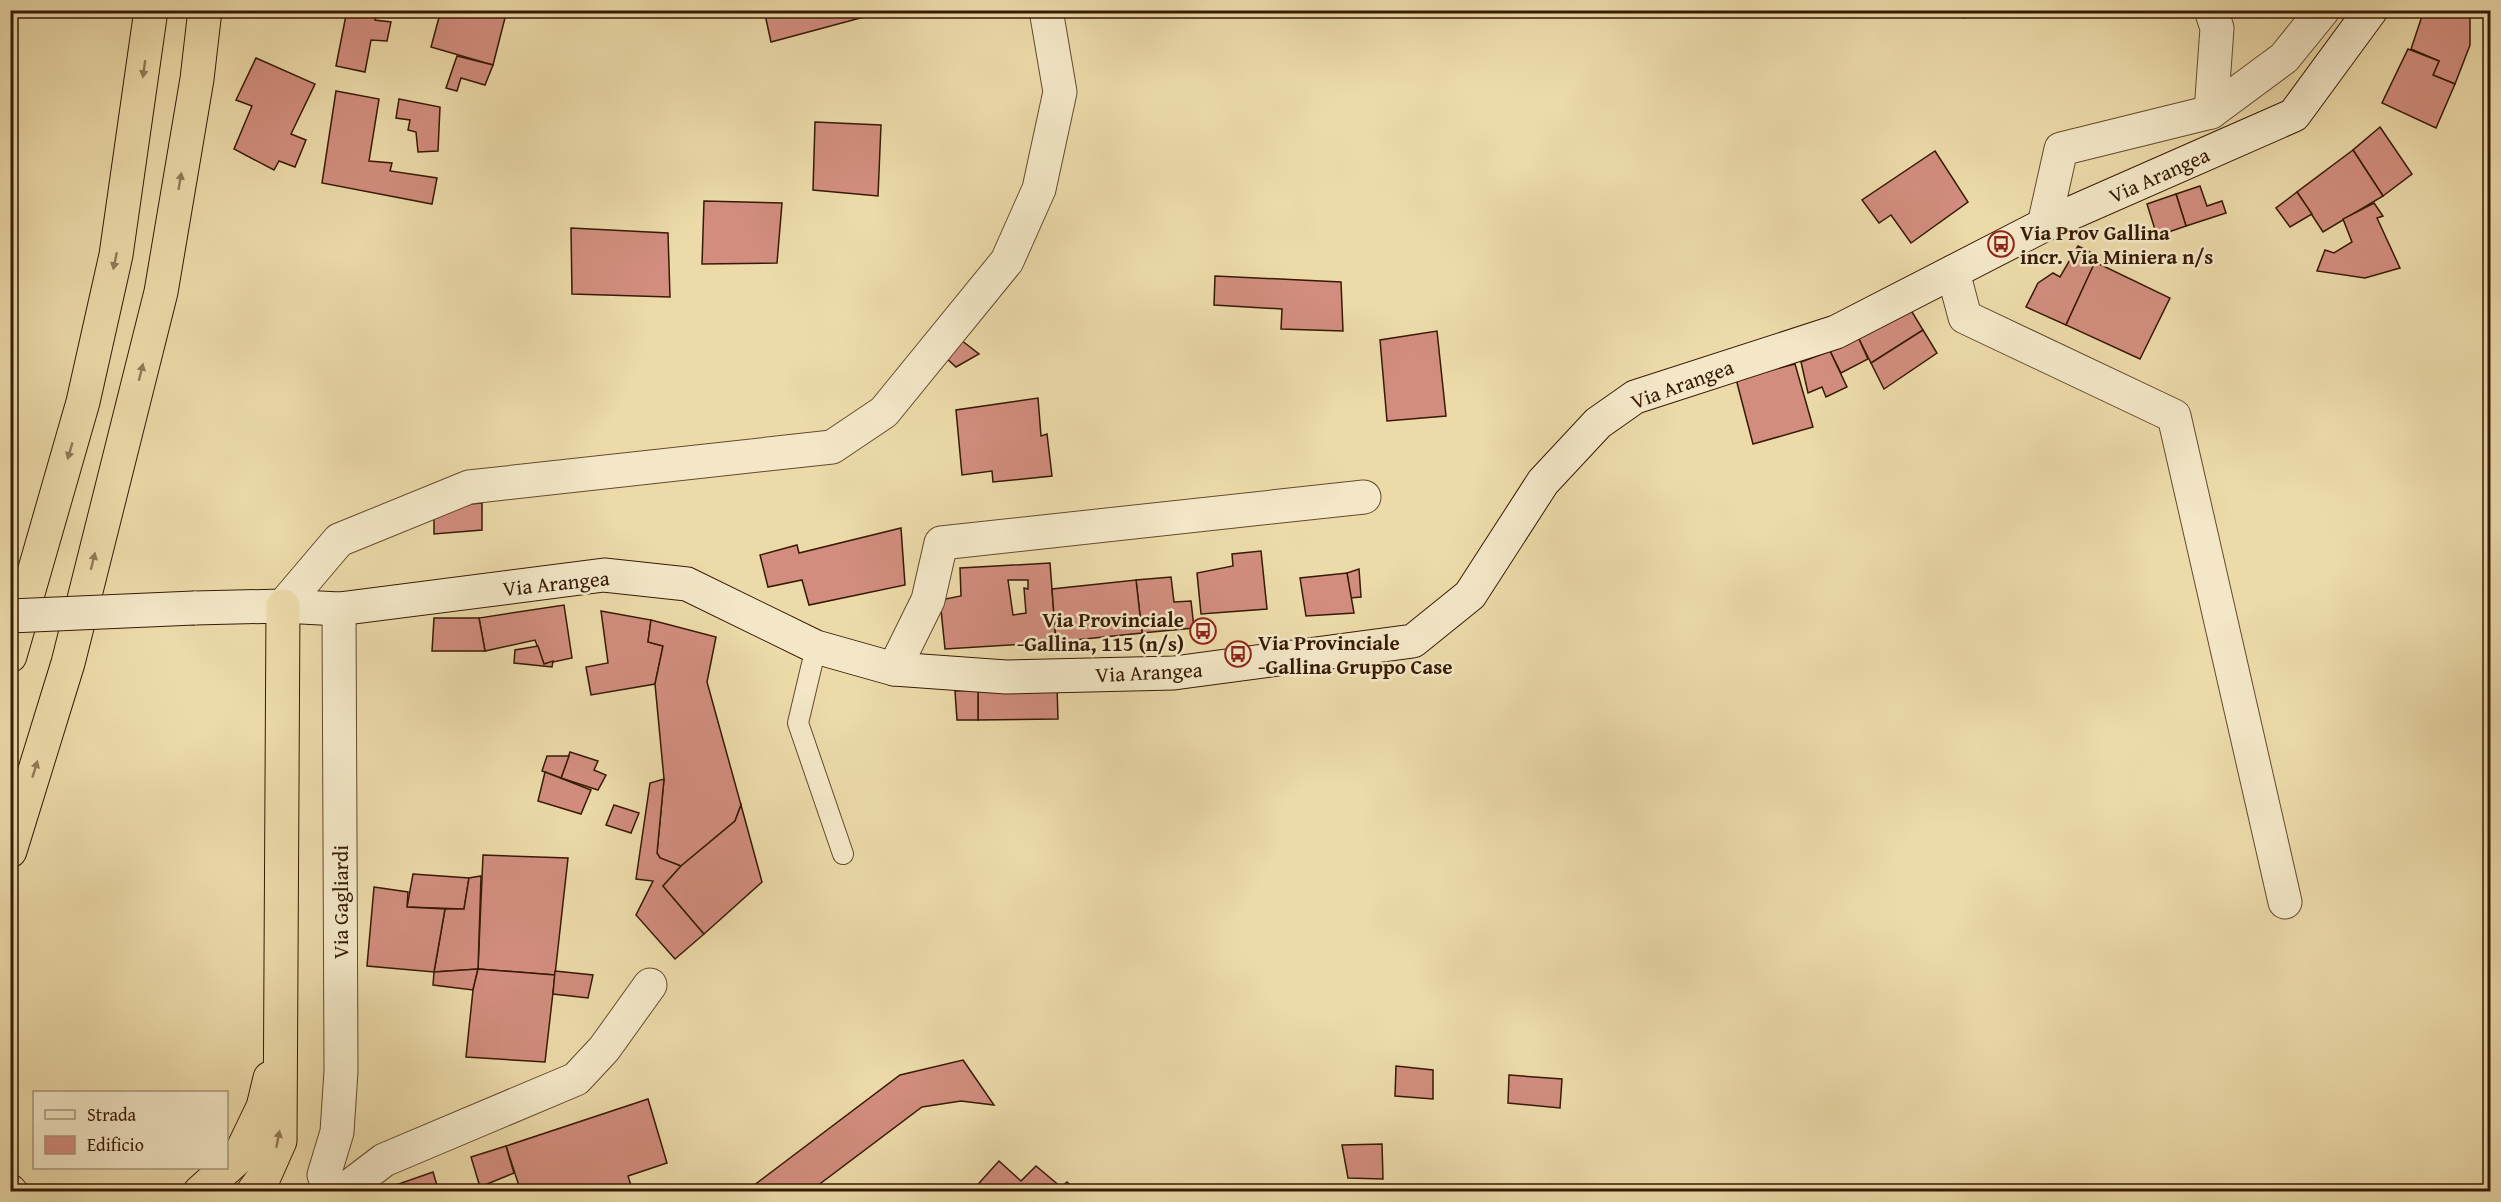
<svg xmlns="http://www.w3.org/2000/svg" width="2501" height="1202" viewBox="0 0 2501 1202" font-family="'Gentium Book Plus',serif">
	<style>
		.building { fill: #d28d7e; stroke: #371a05; stroke-width: 1.5; fill-rule: evenodd }
		.lines { fill: none; stroke-linecap: round; stroke-linejoin: round }
		.lane-casing { stroke: #644a2e; stroke-width: 22 }
		.street-casing { stroke: #644a2e; stroke-width: 35 }
		.secondary-casing { stroke: #371a05; stroke-width: 35 }
		.highway-casing { stroke: #371a05; stroke-width: 35 }
		.lane { stroke: #f3e7c7; stroke-width: 20 }
		.street { stroke: #f3e7c7; stroke-width: 33 }
		.secondary { stroke: #f3e7c7; stroke-width: 33 }
		.highway { stroke: #ecdaa9; stroke-width: 33 }
		.secondary-bridge-casing { stroke: #371a05; stroke-width: 35; stroke-linecap: butt }
		.secondary-bridge { stroke: #f3e7c7; stroke-width: 33 }
		.oneway { fill: #927a57 }
		.labels { text-anchor: middle; dominant-baseline: central; stroke-width: 5; stroke-linejoin: round; paint-order: stroke }
		.street-label { font-size: 21px; fill: #371a05; stroke: #f3e7c7 }
		.poi-label { font-size: 21px; font-weight: bold; fill: #371a05; stroke: #f3e7c7; text-anchor: start }
	</style>
	<rect width="100%" height="100%" fill="#ecdaa9"/>
	<filter id="stains"><feTurbulence type="fractalNoise" baseFrequency=".00333" numOctaves="4"/><feColorMatrix values="0 0 0 0 .2 0 0 0 0 .09 0 0 0 0 .02 0 0 0 .5 -.17"/></filter>
	<radialGradient id="worn" r=".72"><stop offset=".6" stop-color="#630" stop-opacity="0"/><stop offset="1" stop-color="#630" stop-opacity=".3"/></radialGradient>
	<!-- building -->
	<g class="building">
		<path d="M347,10h31l-3,10 16,2 -4,19 -16,-1 -6,32 -29,-6z"/>
		<path d="M441,10h66l-14,55 -62,-18z"/>
		<path d="M764,10h126l-119,32z"/>
		<path d="M1960,10h18l-14,8z"/>
		<path d="M2424,10h46v35l-15,39 -22,-9 6,-14 -28,-12z"/>
		<path d="M2408,49l31,12 -6,14 22,9 -19,44 -54,-25z"/>
		<path d="M457,56l36,9 -8,20 -24,-7 -4,13 -11,-3z"/>
		<path d="M256,58l59,26 -24,50 15,6 -11,27 -16,-6 -5,9 -40,-21 18,-43 -16,-6z"/>
		<path d="M336,91l43,8 -10,62 23,2 -2,8 47,7 -5,26 -110,-21z"/>
		<path d="M399,99l41,8 -2,44 -20,1 -2,-20 -8,-2 2,-10 -14,-2z"/>
		<path d="M815,122l66,3 -3,71 -65,-6z"/>
		<path d="M2380,127l32,47 -29,22 -30,-46z"/>
		<path d="M2353,150l30,46 -60,36 -26,-40z"/>
		<path d="M1935,151l33,51 -57,41 -20,-28 -12,8 -17,-23z"/>
		<path d="M2200,186l7,20 15,-5 4,12 -40,13 -10,-32z"/>
		<path d="M2297,192l15,22 -22,13 -14,-19z"/>
		<path d="M2176,194l10,32 -29,10 -10,-32z"/>
		<path d="M704,201l78,2 -5,60 -75,1z"/>
		<path d="M2374,203l9,13 -6,2 23,50 -35,10 -48,-7 8,-21 9,3 18,-11 -9,-23z"/>
		<path d="M571,228l97,5 2,64 -98,-3z"/>
		<path d="M2078,246l20,10 -32,69 -40,-18 12,-24 15,-10 7,4z"/>
		<path d="M2095,262l75,36 -30,61 -74,-34z"/>
		<path d="M1215,276l126,6 2,49 -62,-2 1,-20 -68,-4z"/>
		<path d="M1909,307l14,23 -52,33 -13,-26z"/>
		<path d="M1923,330l14,23 -53,36 -13,-26z"/>
		<path d="M1437,331l9,85 -59,5 -7,-81z"/>
		<path d="M1858,337l10,22 -27,14 -11,-22z"/>
		<path d="M961,340l18,14 -23,13 -11,-10z"/>
		<path d="M1830,351l17,36 -21,10 -4,-10 -14,6 -7,-31z"/>
		<path d="M1795,364l18,63 -60,17 -17,-65z"/>
		<path d="M1038,398l3,38 6,-2 5,42 -59,6 -1,-11 -30,4 -6,-65z"/>
		<path d="M482,503v27l-48,4v-27z"/>
		<path d="M901,528l4,57 -96,20 -7,-25 -34,7 -8,-32 37,-10 2,8z"/>
		<path d="M1261,551l6,58 -66,5 -4,-41 36,-7 -1,-12z"/>
		<path d="M1050,563l6,79 -111,7 -5,-49 21,-4 -1,-28zM1008,580h20v9l-4,-1 2,25 -13,2z"/>
		<path d="M1359,569l2,28 -11,1 -3,-25z"/>
		<path d="M1347,573l7,40 -48,3 -6,-38z"/>
		<path d="M1171,577l3,25 17,-1 3,27 -52,5 -6,-53z"/>
		<path d="M1136,580l6,53 -86,9 -4,-53z"/>
		<path d="M564,605l8,53 -28,6 -9,-24 -50,11 -6,-33z"/>
		<path d="M601,611l50,9 -3,22 15,4 -8,38 -64,11 -5,-28 22,-4z"/>
		<path d="M434,618h45l6,33h-53z"/>
		<path d="M651,620l65,17 -9,45 34,123 -6,16 -54,45 -21,-8 -3,-5 7,-74 -9,-95 8,-38 -15,-4z"/>
		<path d="M538,646l6,18 9,-3 -1,6 -38,-4 1,-13z"/>
		<path d="M1057,687l1,32 -80,1v-30z"/>
		<path d="M978,690v30h-21l-2,-29z"/>
		<path d="M570,752l28,9 -4,9 12,5 -8,15 -37,-12z"/>
		<path d="M547,756h22l-8,22 -19,-7z"/>
		<path d="M545,772l46,18 -10,24 -43,-13z"/>
		<path d="M664,779l-7,74 3,5 21,8 -18,20 41,48 -29,25 -39,-44 17,-34 -17,-2 14,-96z"/>
		<path d="M614,805l25,8 -8,20 -25,-8z"/>
		<path d="M741,805l21,77 -58,52 -41,-48 18,-20 54,-45z"/>
		<path d="M483,855l85,3 -13,117 -77,-6z"/>
		<path d="M413,874l56,4 -5,31 -57,-2z"/>
		<path d="M481,876l-3,93 -44,3 11,-63h19l5,-31z"/>
		<path d="M374,887l34,5 -1,15 38,2 -11,63 -67,-6z"/>
		<path d="M478,969l-5,21 -40,-5 1,-13z"/>
		<path d="M478,969l77,6 -10,87 -79,-5 7,-67z"/>
		<path d="M555,971l38,4 -5,23 -35,-4z"/>
		<path d="M963,1060l31,45 -33,-4 -39,6 -113,85h-64l155,-117z"/>
		<path d="M1396,1066l37,4v29l-38,-3z"/>
		<path d="M1509,1075l53,4 -2,29 -52,-5z"/>
		<path d="M648,1099l19,64 -39,13 5,16h-68l-1,-4 -9,4h-34l-15,-46z"/>
		<path d="M1382,1144l1,35 -35,-1 -6,-33z"/>
		<path d="M506,1146l8,27 -34,14 -9,-30z"/>
		<path d="M999,1161l22,20 15,-15 25,21 6,-5 11,10h-107z"/>
		<path d="M433,1172l6,20h-63z"/>
	</g>
	<g class="lines">
		<!-- lane casing -->
		<g class="lane-casing">
			<path id="lane" d="M816,647l-18,76 45,131"/>
		</g>
		<!-- street casing -->
		<g class="street-casing">
			<g id="street">
				<path d="M2211,112l6,-84 -6,-18"/>
				<path d="M2044,225l17,-76 150,-37 73,-54 39,-48"/>
				<path d="M1953,272l12,45 209,99 111,486"/>
				<path d="M283,606l56,-66 130,-53 363,-40 52,-35 123,-151 32,-72 21,-97 -14,-82"/>
				<path d="M894,669l34,-69 13,-57 423,-46"/>
				<path d="M330,1192l-6,-17 13,-43 4,-61 -2,-462"/>
				<path d="M342,1192l42,-32 192,-81 28,-30 46,-64"/>
			</g>
		</g>
		<!-- secondary casing -->
		<g class="secondary-casing">
			<path id="secondary" d="M194,608l89,-2 56,3 265,-34 83,9 129,63 78,22 112,8 168,-4 239,-32 57,-46 73,-113 55,-59 37,-26 201,-65 208,-107 250,-110 77,-105"/>
		</g>
		<!-- highway casing -->
		<g class="highway-casing">
			<g id="highway">
				<path d="M10,656l73,-254 33,-147 35,-245"/>
				<path d="M10,851l58,-188 93,-371 36,-213 8,-69"/>
				<path d="M10,1191l1,1"/>
				<path d="M200,1192l39,-35 24,-50 7,-29"/>
				<path d="M253,1192l11,-15 16,-36 3,-535"/>
			</g>
		</g>
		<!-- lane -->
		<use href="#lane" class="lane"/>
		<!-- street -->
		<use href="#street" class="street"/>
		<!-- secondary -->
		<use href="#secondary" class="secondary"/>
		<!-- highway -->
		<use href="#highway" class="highway"/>
		<!-- secondary-bridge casing -->
		<g class="secondary-bridge-casing">
			<path id="secondary-bridge" d="M10,616l184,-8"/>
		</g>
		<!-- secondary-bridge -->
		<use href="#secondary-bridge" class="secondary-bridge"/>
	</g>
	<!-- one-way arrows -->
	<defs><path id="oneway-solid" d="M-6-.8H1V-3.2L6.5 0L1 3.2V.8H-6Z" transform="scale(1.5)"/></defs>
	<g class="oneway">
		<use href="#oneway-solid" transform="translate(144 69) rotate(98)"/>
		<use href="#oneway-solid" transform="translate(180 181) rotate(-80)"/>
		<use href="#oneway-solid" transform="translate(115 261) rotate(102)"/>
		<use href="#oneway-solid" transform="translate(141 372) rotate(-76)"/>
		<use href="#oneway-solid" transform="translate(70 451) rotate(106)"/>
		<use href="#oneway-solid" transform="translate(93 561) rotate(-76)"/>
		<use href="#oneway-solid" transform="translate(35 769) rotate(-73)"/>
		<use href="#oneway-solid" transform="translate(278 1139) rotate(-79)"/>
	</g>
	<!-- icons -->
	<defs>
		<g id="bus-ring" transform="scale(1.35)"><circle r="9.5" fill="#f3e7c7" stroke="#8f2418" stroke-width="1.5"/><path d="M-5-6H5V4H4V6H2V4H-2V6H-4V4H-5ZM-3.5-4V0h7V-4ZM-3.5 1.2v1.5H-2V1.2ZM2 1.2v1.5H3.5V1.2Z" fill="#8f2418"/></g>
	</defs>
	<g fill-rule="evenodd">
		<use href="#bus-ring" x="2001" y="244"/>
		<use href="#bus-ring" x="1203" y="631"/>
		<use href="#bus-ring" x="1238" y="654"/>
	</g>
	<g class="labels">
		<!-- street labels -->
		<g class="street-label">
			<text transform="translate(2159 175) rotate(-24)">Via Arangea</text>
			<text transform="translate(1682 384) rotate(-20)">Via Arangea</text>
			<text transform="translate(556 583) rotate(-6)">Via Arangea</text>
			<text transform="translate(1149 672) rotate(-3)">Via Arangea</text>
			<text transform="translate(340 902) rotate(-90)">Via Gagliardi</text>
		</g>
		<!-- poi labels -->
		<g class="poi-label">
			<text x="2020" y="232">Via Prov Gallina<tspan x="2020" dy="24">incr. Via Miniera n/s</tspan></text>
			<text x="1184" y="619" text-anchor="end">Via Provinciale<tspan x="1184" dy="24">-Gallina, 115 (n/s)</tspan></text>
			<text x="1258" y="642">Via Provinciale<tspan x="1258" dy="24">-Gallina Gruppo Case</tspan></text>
		</g>
	</g>
	<!-- margin -->
	<rect width="2501" height="1202" fill="none" stroke="#ecdaa9" stroke-width="36"/>
	<rect x="12" y="12" width="2477" height="1178" fill="none" stroke="#371a05" stroke-width="3"/>
	<rect x="18" y="18" width="2465" height="1166" fill="none" stroke="#371a05" stroke-width="1.5"/>
	<!-- legend -->
	<rect x="33" y="1091" width="195" height="78" fill="#f3e7c7" stroke="#a89579" stroke-width="1.5"/>
	<rect x="45" y="1110" width="30" height="9" fill="#f3e7c7" stroke="#a89579" stroke-width="1.5"/>
	<text x="87" y="1121" font-size="18" fill="#371a05">Strada</text>
	<rect x="45" y="1136" width="30" height="18" fill="#d28d7e" stroke="#a89579" stroke-width="1.5"/>
	<text x="87" y="1151" font-size="18" fill="#371a05">Edificio</text>
	<rect width="100%" height="100%" filter="url(#stains)"/>
	<rect width="100%" height="100%" fill="url(#worn)"/>
</svg>
